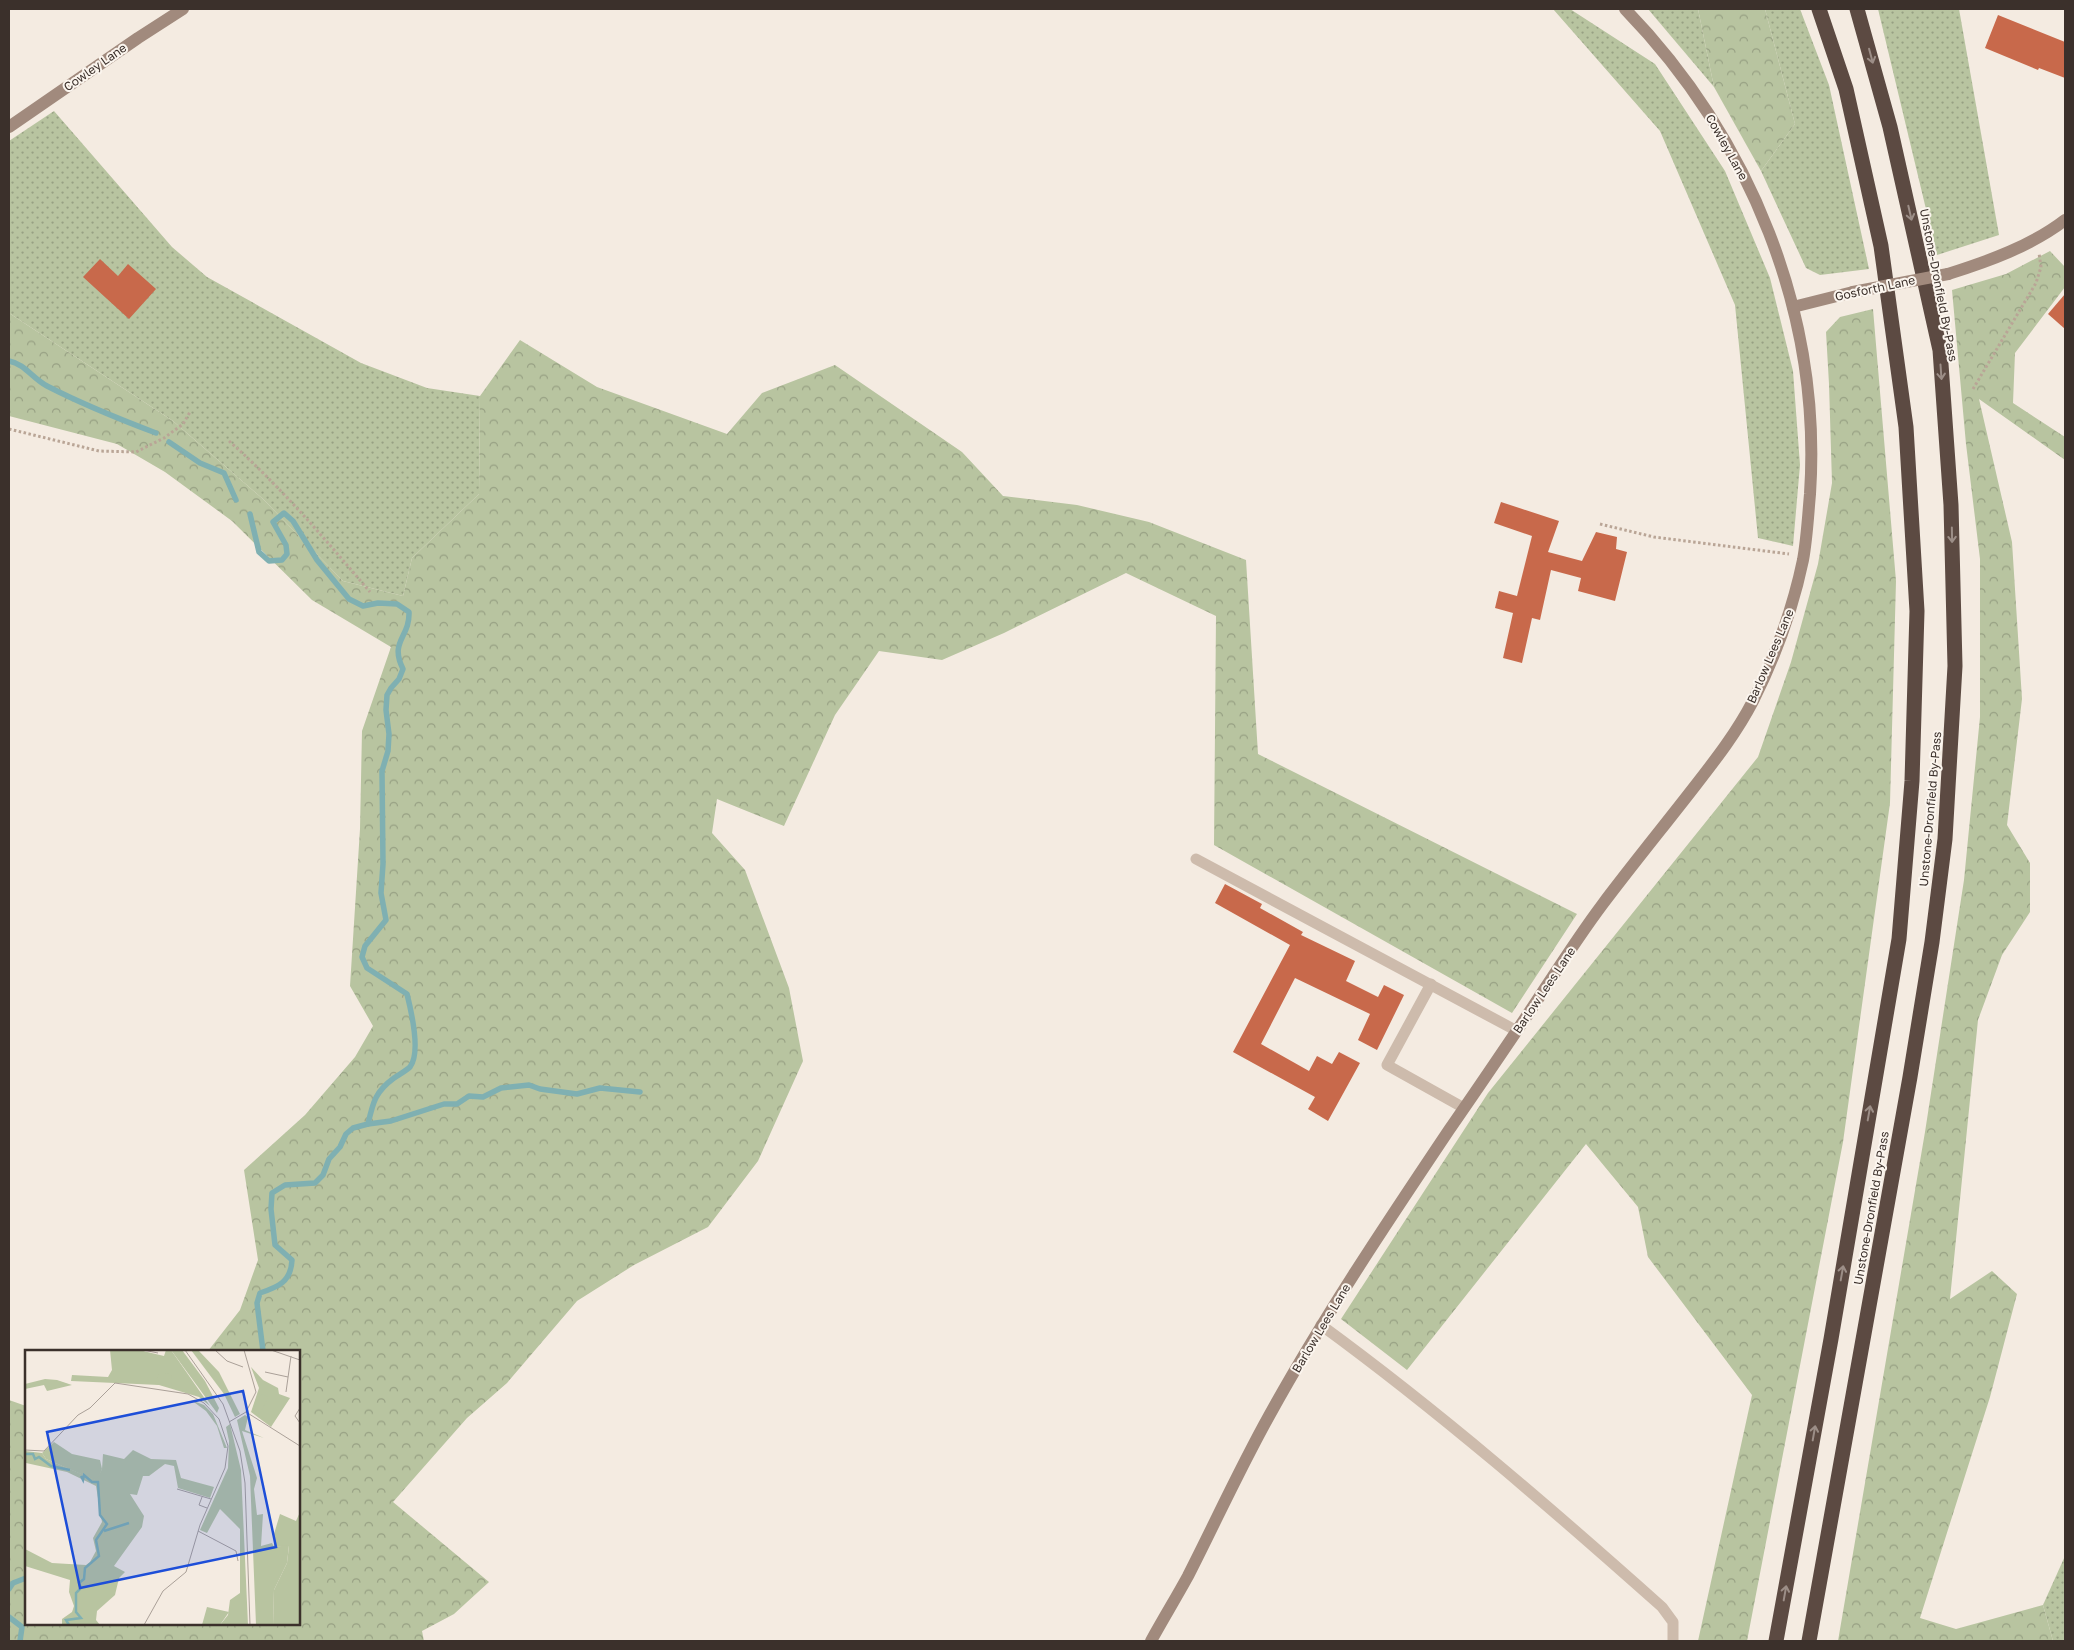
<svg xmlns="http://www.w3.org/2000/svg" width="2074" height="1650" viewBox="0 0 2074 1650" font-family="'Golos Text',sans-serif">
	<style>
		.grass { fill: url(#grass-dots) }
		.forest { fill: url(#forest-crowns) }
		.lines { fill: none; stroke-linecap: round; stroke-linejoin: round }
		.stream { stroke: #7fb0b2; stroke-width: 5.5 }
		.building { fill: #c8694b }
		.path { stroke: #b9a596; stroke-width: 3; stroke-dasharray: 2.5 2.5; stroke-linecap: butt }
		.lane { stroke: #cdbbac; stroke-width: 11 }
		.secondary { stroke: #a18a7d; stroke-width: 12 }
		.highway { stroke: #5c4a42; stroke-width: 15 }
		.secondary-bridge { stroke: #a18a7d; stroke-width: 12 }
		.oneway { stroke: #9c8e87 }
		.labels { text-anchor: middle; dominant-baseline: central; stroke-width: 4; stroke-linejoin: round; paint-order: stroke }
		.street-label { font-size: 12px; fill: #3b302b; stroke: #fbf5ee }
		.inset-river { fill: none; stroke: #7fb0b2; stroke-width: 2.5 }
		.inset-road { fill: none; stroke: #aaa098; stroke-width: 1 }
		.view { fill: #1d4ed8; fill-opacity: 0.15; stroke: #1d4ed8; stroke-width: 2.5 }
		.inset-edge { fill: none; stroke: #3b302b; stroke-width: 2.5 }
	</style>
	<defs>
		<pattern id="grass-dots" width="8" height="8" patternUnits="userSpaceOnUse" patternTransform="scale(1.25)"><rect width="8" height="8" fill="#b8c4a0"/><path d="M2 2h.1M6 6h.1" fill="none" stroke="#97a083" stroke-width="1.8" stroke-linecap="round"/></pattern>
		<pattern id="forest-crowns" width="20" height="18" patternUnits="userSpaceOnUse" patternTransform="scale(1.25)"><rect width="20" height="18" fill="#b8c4a0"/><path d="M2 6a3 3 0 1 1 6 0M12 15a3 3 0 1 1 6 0" fill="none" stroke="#97a083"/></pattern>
	</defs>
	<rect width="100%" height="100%" fill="#f4ebe1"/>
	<!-- grass -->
	<g class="grass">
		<path d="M1553,9h17l85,55 70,107 45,107 23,93 7,94 -7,81 -35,-8 -23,-233 -75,-174z"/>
		<path d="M1648,9h50l16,78z"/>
		<path d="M1765,9h35l29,76 40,184 -49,6 -14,-7 -45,-97 34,-47z"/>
		<path d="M1878,9h81l40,226 -62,20z"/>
		<path d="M54,111l118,136 35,30 154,86 66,25 53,8 -1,98 -67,64 -9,38 -60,-15 -80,-82 -90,-78 -164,-108v-172z"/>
		<path d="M2065,1556v85h-12l-10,-36z"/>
	</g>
	<!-- forest -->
	<g class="forest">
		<path d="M1698,9h67l30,115 -34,47 -47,-84z"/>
		<path d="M2050,251l15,16v20l-50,66 -2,50 52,34v23l-86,-61 33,143 10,157 -15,126 23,38v49l-28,43 -24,65 -28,279 42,-28 25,23 -27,103 -70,221 36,11 87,-24 10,36h-215l87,-509 39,-252 16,-163v-158l-14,-115 -14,-154 54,-16z"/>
		<path d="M1873,309l23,272 -6,222 -47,339 -96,499h-49l54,-246 -104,-138 -10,-50 -52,-63 -179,226 -66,-51 147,-226 270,-336 33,-95 27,-98 14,-81 -3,-99 -3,-52 14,-15z"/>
		<path d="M9,313l164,108 90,78 80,82 60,15 9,-38 67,-64 1,-98 40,-56 77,47 130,47 35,-41 73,-28 127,87 41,44 74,9 72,17 97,38 12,194 319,160 -65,99 -298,-168 2,-229 -90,-43 -122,60 -62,27 -63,-9 -44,64 -51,111 -67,-27 -5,34 33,37 44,118 14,73 -45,100 -50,66 -74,38 -57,36 -70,82 -40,35 -74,84 96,80 -35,32 -32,17 2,10h-415v-241l17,6v218h273v-273h-91l32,-41 18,-50 -14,-90 61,-55 50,-58 18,-31 -23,-40 10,-157 2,-98 29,-84 -79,-47 -80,-79 -67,-49 -48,-28 -108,-28z"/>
	</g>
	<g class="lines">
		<!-- stream -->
		<g class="stream">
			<path d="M9,361c16,3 23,17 38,25 35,18 72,33 109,47"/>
			<path d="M169,442l31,21 24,10 12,27"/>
			<path d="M250,514l9,38 10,9 13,-1 5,-6 -1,-9 -13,-23 11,-9 9,8 24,39 32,39 14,7 15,-3 19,1 12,8c1,26 -20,29 -6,57l-4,10 -8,9 -4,7 -1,15 3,24 -1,17 -6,20 1,93 -2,29 5,27 -21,26 -3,11 5,11 40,26c4,16 14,59 3,73 -4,4 -12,8 -16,11 -19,14 -21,24 -26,46l-15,4 -7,6 -6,13 -11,12 -6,16 -8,8 -30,2 -13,8 -1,16 4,36 17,15c-1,22 -14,27 -32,33l-3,10 6,48"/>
			<path d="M368,1124l23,-3 53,-17h13l12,-8 14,1 18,-9 28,-3 11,4 37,5 23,-6 40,4"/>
			<path d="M9,1589l4,-6 13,-5"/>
			<path d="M9,1617l13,10 -2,14"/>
		</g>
	</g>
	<!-- building -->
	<g class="building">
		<path d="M1998,15l67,27v36l-26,-10 -1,2 -53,-22z"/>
		<path d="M100,259l18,17 10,-12 28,25 -27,30 -46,-42z"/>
		<path d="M2065,294v35l-17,-15z"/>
		<path d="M1501,502l58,19 -11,31 34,9 14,-29 21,5 -1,12 11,3 -12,49 -37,-10 3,-13 -30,-8 -11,50 -8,-2 -10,45 -19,-5 10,-45 -18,-5 4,-17 18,5 15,-60 -38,-13z"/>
		<path d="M1225,884l37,20 -2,4 43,24 -2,3 54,26 -9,20 32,16 6,-12 20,10 -27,55 -19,-10 12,-26 -75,-36 -34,66 48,27 8,-15 15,8 7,-12 21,11 -32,58 -20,-12 7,-12 -82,-45 57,-107 -75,-42z"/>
	</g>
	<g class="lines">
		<!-- path -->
		<g class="path">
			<path d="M1973,389l63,-106 5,-16 -2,-14"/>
			<path d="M9,429l90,22 37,1 28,-14 19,-14 7,-12"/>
			<path d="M229,441c52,46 96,98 141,151"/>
			<path d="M1600,524l54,13 135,17"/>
		</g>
		<!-- lane -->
		<g class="lane">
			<path d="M1196,859l321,172"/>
			<path d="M1431,984l-44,81 77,43"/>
			<path d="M1321,1325c119,87 231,184 341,282l11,15v19"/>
		</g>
		<!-- secondary -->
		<g class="secondary">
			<path d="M9,127l129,-89 45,-29"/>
			<path d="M1948,274c41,-13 83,-28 117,-54"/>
			<path d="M1793,307l60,-15"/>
			<path d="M1151,1641c12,-22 25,-43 37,-65 27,-53 52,-108 81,-160 54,-98 117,-192 180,-286 23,-33 46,-67 69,-101 28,-41 54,-84 84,-124 30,-40 62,-79 93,-119 21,-27 42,-54 58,-85 22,-44 40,-93 50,-141 4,-22 5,-44 7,-66 12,-180 -60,-356 -185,-485"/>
		</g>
		<!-- highway -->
		<g class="highway">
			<path d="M1776,1641l55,-302 68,-400 13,-158 5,-170 -11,-184 -25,-181 -35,-157 -27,-80"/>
			<path d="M1809,1641l101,-564 22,-135 13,-103 10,-173 -4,-161 -11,-155 -50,-223 -33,-118"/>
		</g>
		<!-- secondary-bridge -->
		<path class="secondary-bridge" d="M1853,292l95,-18"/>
	</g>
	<!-- one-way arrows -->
	<defs><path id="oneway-shaft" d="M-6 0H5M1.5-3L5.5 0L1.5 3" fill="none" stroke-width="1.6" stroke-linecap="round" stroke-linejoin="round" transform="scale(1.25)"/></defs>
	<g class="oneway">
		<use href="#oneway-shaft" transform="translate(1871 56) rotate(75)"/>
		<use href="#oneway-shaft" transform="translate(1910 213) rotate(77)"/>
		<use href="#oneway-shaft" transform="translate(1941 372) rotate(86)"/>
		<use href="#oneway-shaft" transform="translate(1952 535) rotate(89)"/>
		<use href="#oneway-shaft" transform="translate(1869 1113) rotate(-80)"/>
		<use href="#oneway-shaft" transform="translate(1842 1273) rotate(-80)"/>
		<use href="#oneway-shaft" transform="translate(1814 1433) rotate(-80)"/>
		<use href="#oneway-shaft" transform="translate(1785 1593) rotate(-80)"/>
	</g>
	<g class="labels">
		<!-- street labels -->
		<g class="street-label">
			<text transform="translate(95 67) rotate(-35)">Cowley Lane</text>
			<text transform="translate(1727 147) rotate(61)">Cowley Lane</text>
			<text transform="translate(1939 285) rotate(79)">Unstone-Dronfield By-Pass</text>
			<text transform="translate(1875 288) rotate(-12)">Gosforth Lane</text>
			<text transform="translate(1770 656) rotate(-67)">Barlow Lees Lane</text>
			<text transform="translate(1930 809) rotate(-85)">Unstone-Dronfield By-Pass</text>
			<text transform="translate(1544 990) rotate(-56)">Barlow Lees Lane</text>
			<text transform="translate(1871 1208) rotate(-80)">Unstone-Dronfield By-Pass</text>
			<text transform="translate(1321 1328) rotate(-59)">Barlow Lees Lane</text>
		</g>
	</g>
	<!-- overview -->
	<g transform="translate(25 1350)">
		<rect width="275" height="275" fill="#f4ebe1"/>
		<path d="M85,0h29l25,6 2,-6h5l39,56 -11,-9 -40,-12 -88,-4 1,-6 36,2 4,-7zM166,0h7l21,22 21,42 -5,3 -11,-23zM166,50l13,5 9,9 14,34h-3l-7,-22 -11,-15zM29,92l18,12 28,6 2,9 -5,12 -51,-22 -4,-6zM275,162v113h-27l1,-35 13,-27 2,-17 -15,1v-13l6,-20 16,7zM182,257l22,5 -9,13h-18z" fill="#b8c4a0"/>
		<path d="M146,0h11l23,31 14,27 -2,5zM226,17l12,13 15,8 1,6 11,4 -19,29 -20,-15 8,-24zM134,22l12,2 1,13 -17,-3zM20,29l12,1 15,5 -25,6 -3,-6 -19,4v-5zM220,65l3,2 -3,13 19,8 -22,-7 15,47 -3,11 3,26 6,-1 -2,32 11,-3 2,4 15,-2 -2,18 -13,27 -1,35h-17l-6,-149 -13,-56zM205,74l11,46 7,155h-28l8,-10 2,-15 10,-7v-64l-20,-20 -13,24 -7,-3 28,-62 1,-27 -3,-14zM108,100l18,9 25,1 5,18 33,9 -4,11 -32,-10 -4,-22 -9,-2 -16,12h-6l-6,19 -7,-1 14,22 -2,11 -28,39 11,6 -6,6 -4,17 -18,16 -1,9 4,5h-38v-6l10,-7 2,-6 -5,-14 1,-12 -45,-14v-17l27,14 34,2 4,-3 6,-11 -3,-13 9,-16 -6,-36 -29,-14 -41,-9 -1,-12 17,2 4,6 50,21 6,-11 1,-15 21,5z" fill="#b8c4a0"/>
		<path d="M237,44l6,3 -8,17 -7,-4z" fill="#b8c4a0"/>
		<path class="inset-river" d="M0,104h8l2,5 4,-2 12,9 19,4M79,181l25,-8M44,275l-3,-5 15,-2 -5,-6v-19l5,-5 -2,-5 5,-4 1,-11 14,-12 -3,-16 11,-16 -7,-9 -2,-33h-6l-8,-7 -1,5 -2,-4"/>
		<path class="inset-road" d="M118,0l15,3M160,0l38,54 17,47 5,32 5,142M190,0l12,11 16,6M246,0l29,10M240,22l23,5M261,42l5,-36M275,58l-5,8 5,7M221,62l54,34M204,72l17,-10 10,-20 -12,-42M0,100l19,1 34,-36 12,-7 25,-25 73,11 16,9 15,16 9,27 -3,22 -25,57 -14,47 -23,19 -19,34M152,139l34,10M177,147l-3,8 8,3M173,181l38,20 2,10"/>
		<path class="view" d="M218,41l33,156 -196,41 -33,-156z"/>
		<rect width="275" height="275" class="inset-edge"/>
	</g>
	<!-- border -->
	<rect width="2074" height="1650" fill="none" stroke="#3b302b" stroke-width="20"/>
</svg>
